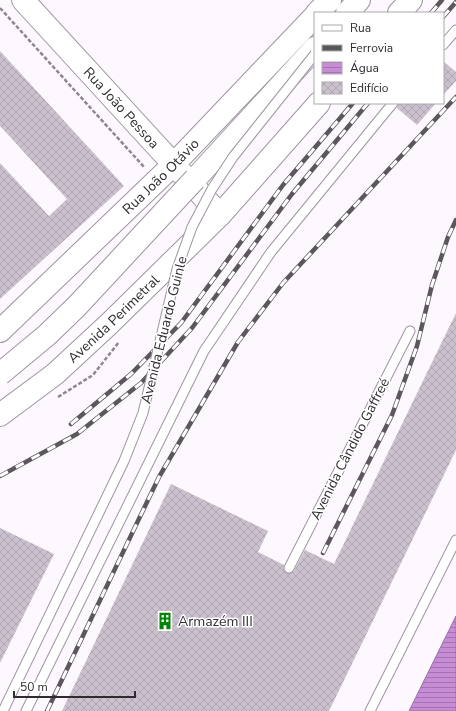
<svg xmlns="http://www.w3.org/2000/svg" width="456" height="711" viewBox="0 0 456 711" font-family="'Nunito Sans',sans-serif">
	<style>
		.water { fill: url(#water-rules); stroke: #996fa4 }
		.building { fill: url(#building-cross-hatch) }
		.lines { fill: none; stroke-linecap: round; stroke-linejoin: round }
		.service-casing { stroke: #9e94a0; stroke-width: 11 }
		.tertiary-casing { stroke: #9e94a0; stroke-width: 24 }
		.secondary-casing { stroke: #9e94a0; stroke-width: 24 }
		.primary-casing { stroke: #9e94a0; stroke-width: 24 }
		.path { stroke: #8c888d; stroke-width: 2.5; stroke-dasharray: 4 2; stroke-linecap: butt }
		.service { stroke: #fff; stroke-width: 9 }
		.tertiary { stroke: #fff; stroke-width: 22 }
		.secondary { stroke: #fff; stroke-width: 22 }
		.primary { stroke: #fff; stroke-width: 22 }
		.rail-casing { stroke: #5b575c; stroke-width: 4.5 }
		.rail { stroke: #fff; stroke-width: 3; stroke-dasharray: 9; stroke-linecap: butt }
		.service-bridge-casing { stroke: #9e94a0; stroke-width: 11; stroke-linecap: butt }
		.primary-bridge-casing { stroke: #9e94a0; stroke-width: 24; stroke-linecap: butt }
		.service-bridge { stroke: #fff; stroke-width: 9 }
		.primary-bridge { stroke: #fff; stroke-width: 22 }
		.labels { text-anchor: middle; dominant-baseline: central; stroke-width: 3; stroke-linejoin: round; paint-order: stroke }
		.street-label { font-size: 14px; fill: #2f2b30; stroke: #fff }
		.poi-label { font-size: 14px; fill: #2f2b30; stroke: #fff; text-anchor: start }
	</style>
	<defs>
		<pattern id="water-rules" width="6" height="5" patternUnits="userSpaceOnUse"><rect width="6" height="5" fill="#c78cd6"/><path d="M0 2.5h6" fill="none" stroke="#a273ae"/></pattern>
		<pattern id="building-cross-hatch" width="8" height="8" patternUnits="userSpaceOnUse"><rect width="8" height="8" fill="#cbc1ce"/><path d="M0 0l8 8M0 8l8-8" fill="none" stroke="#afa6b1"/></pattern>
	</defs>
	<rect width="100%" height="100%" fill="#fcf8fd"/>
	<!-- water -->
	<path class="water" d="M456,616v95h-47z"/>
	<!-- building -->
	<g class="building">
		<path d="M0,51l124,135 -124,113v-136l49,53 18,-17 -67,-73z"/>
		<path d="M443,61l13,11v9l-13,14z"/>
		<path d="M399,103h37l-19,22 -20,-17z"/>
		<path d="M456,313v137l-127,261h-267l109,-227 97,47 -10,21 26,13v6l3,2 7,-2 11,-21 29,14z"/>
		<path d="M0,528l54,26 -54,109z"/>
	</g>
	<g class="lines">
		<!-- service casing -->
		<g class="service-casing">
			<g id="service">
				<path d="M443,45l13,-15"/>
				<path d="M289,568l121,-237"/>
				<path d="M26,711l178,-360 67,-99 122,-149"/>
				<path d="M370,711l86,-171"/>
			</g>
		</g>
		<!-- tertiary casing -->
		<g class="tertiary-casing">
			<g id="tertiary">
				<path d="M317,13l13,-13"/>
				<path id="s1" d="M0,331l173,-166 142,-149"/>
			</g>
		</g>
		<!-- secondary casing -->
		<g class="secondary-casing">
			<g id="secondary">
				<path id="s2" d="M23,0l197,215"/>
			</g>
		</g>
		<!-- primary casing -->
		<g class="primary-casing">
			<g id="primary">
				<path d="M347,13l12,-13"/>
				<path d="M399,13l12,-13"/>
				<path d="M195,179l120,-131"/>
				<path id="s3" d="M0,415l55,-41 54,-50 111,-109 99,-112"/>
			</g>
		</g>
		<!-- path -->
		<g class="path">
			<path d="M0,8l145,160"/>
			<path d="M58,397l35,-22 26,-33"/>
		</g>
		<!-- service -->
		<use href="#service" class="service"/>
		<!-- tertiary -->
		<use href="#tertiary" class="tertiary"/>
		<!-- secondary -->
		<use href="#secondary" class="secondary"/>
		<!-- primary -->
		<use href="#primary" class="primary"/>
		<!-- rail casing -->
		<g class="rail-casing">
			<g id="rail">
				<path d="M431,13l11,-13"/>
				<path d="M443,17l13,-15"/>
				<path d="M71,424l60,-50 50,-51 102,-138 70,-82"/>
				<path d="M0,476l77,-42 64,-51 51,-55 100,-134 76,-91"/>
				<path d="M323,553l69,-138 25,-69 15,-61 16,-48 8,-17"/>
				<path d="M47,711l112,-234 79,-135 45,-59 173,-186"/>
			</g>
		</g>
		<!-- rail -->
		<use href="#rail" class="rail"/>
		<!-- service-bridge casing -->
		<g class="service-bridge-casing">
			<path id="service-bridge" d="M3,711l121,-250 19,-48 34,-144 15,-42 20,-38 21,-32 82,-103"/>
		</g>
		<!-- primary-bridge casing -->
		<g class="primary-bridge-casing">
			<path id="primary-bridge" d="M0,374l47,-39 30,-29 118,-127"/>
		</g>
		<!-- service-bridge -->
		<use href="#service-bridge" class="service-bridge"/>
		<!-- primary-bridge -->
		<use href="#primary-bridge" class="primary-bridge"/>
	</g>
	<!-- icons -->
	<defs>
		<g id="building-bare" transform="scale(1.38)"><path d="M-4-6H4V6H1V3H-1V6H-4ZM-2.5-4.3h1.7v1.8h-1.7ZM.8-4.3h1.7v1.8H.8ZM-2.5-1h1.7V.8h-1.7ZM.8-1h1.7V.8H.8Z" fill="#008508" stroke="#fff" stroke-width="2.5" paint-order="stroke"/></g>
	</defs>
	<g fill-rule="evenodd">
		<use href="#building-bare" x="165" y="621"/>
	</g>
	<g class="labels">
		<!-- street labels -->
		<g class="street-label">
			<text stroke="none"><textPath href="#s2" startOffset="146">Rua João Pessoa</textPath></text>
			<text stroke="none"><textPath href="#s1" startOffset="223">Rua João Otávio</textPath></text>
			<text stroke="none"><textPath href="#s3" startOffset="149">Avenida Perimetral</textPath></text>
			<text transform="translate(164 330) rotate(-76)">Avenida Eduardo Guinle</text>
			<text transform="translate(350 449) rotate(-63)">Avenida Cândido Gaffreé</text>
		</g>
		<!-- poi labels -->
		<g class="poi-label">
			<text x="178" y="621">Armazém III</text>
		</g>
	</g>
	<!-- legend -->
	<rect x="314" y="12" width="130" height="92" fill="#ffffff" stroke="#acaaac"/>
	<rect x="322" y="25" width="20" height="6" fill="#ffffff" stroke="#acaaac"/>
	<text x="350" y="32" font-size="12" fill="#2f2b30">Rua</text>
	<rect x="322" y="45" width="20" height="6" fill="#5b575c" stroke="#acaaac"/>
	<text x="350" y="52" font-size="12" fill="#2f2b30">Ferrovia</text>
	<rect x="322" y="62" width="20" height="12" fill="url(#water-rules)" stroke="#acaaac"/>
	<text x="350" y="72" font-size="12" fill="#2f2b30">Água</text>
	<rect x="322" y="82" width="20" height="12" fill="url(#building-cross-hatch)" stroke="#acaaac"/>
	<text x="350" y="92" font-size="12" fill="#2f2b30">Edifício</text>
	<!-- scale -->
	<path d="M14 691v6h121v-6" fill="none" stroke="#2f2b30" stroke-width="2"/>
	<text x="20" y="691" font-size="12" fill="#2f2b30" stroke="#ffffff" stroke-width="3" paint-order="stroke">50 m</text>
</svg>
